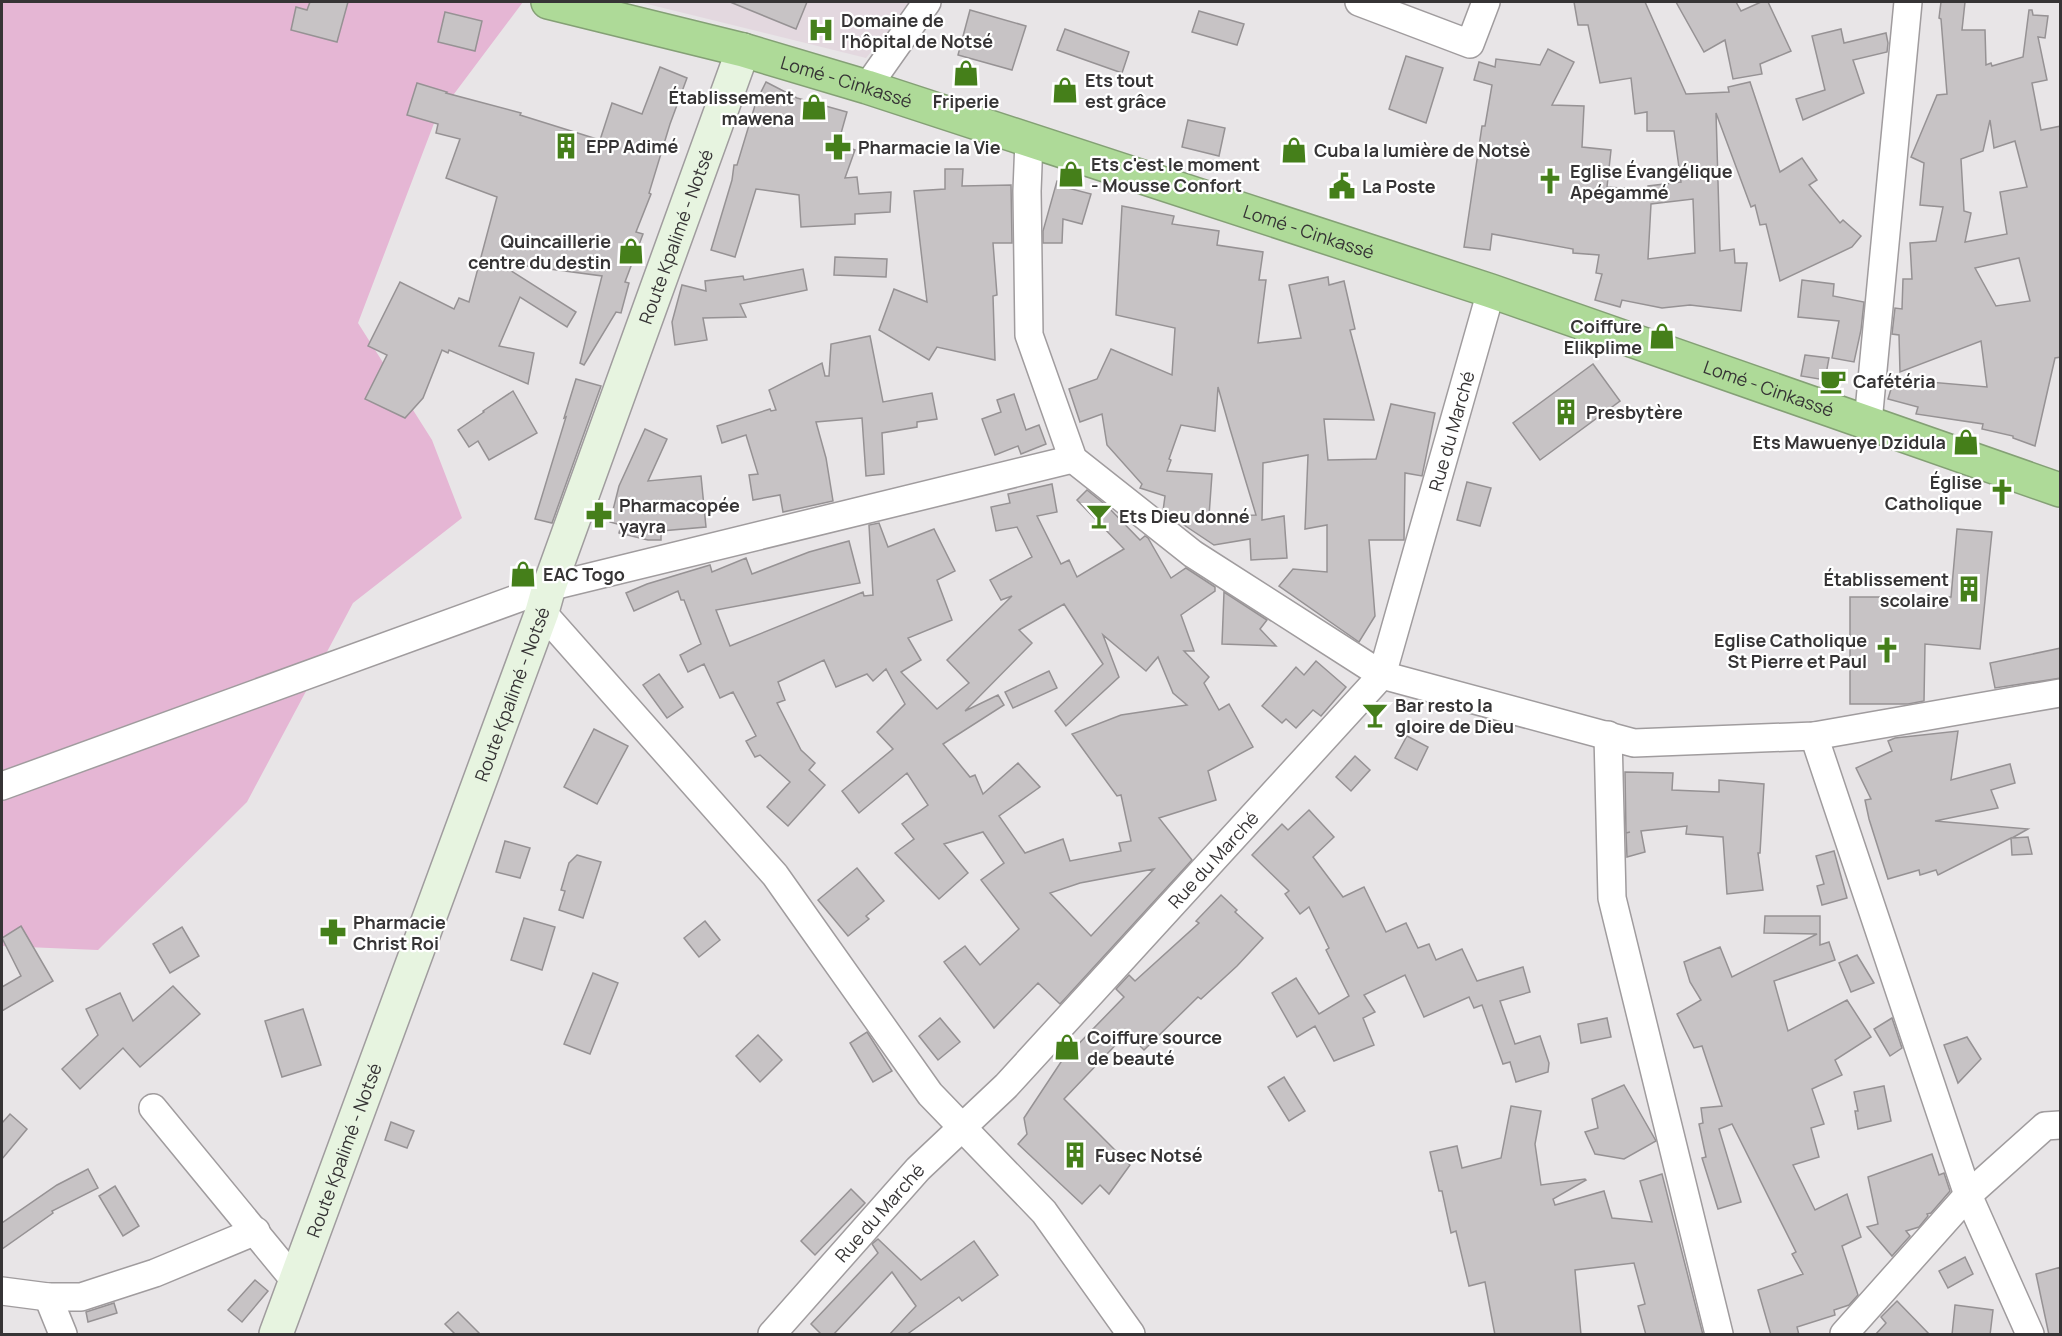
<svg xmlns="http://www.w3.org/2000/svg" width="2062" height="1336" viewBox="0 0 2062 1336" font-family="Manrope,sans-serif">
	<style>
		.built { fill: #e3d8df }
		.green { fill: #e5b6d4 }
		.building { fill: #c7c3c5; stroke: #969294; stroke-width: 1.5; fill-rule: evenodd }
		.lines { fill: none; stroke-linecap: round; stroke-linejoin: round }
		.street-casing { stroke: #a09c9e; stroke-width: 30 }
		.secondary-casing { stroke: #a09c9e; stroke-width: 36 }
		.highway-casing { stroke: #84a075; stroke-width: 36 }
		.street { stroke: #fff; stroke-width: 27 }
		.secondary { stroke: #e7f4e0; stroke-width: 33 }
		.highway { stroke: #aeda98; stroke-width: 33 }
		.labels { text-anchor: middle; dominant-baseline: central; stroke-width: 4.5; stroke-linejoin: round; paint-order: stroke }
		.poi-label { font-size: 18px; font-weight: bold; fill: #363435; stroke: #fff; text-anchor: start }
		.street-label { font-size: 18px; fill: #363435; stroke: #fff }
	</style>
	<rect width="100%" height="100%" fill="#e8e5e7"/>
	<!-- built -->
	<path class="built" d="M639,2h274l-47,56z"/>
	<!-- green -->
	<path class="green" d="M2,2h521l-87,116 -78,205 74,117 30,78 -109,85 -106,199 -149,148 -96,-4z"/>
	<!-- building -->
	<g class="building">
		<path d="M310,2h38l-11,40 -46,-12 5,-23 11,3z"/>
		<path d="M730,2h77l-11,27z"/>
		<path d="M1574,2h71l41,92 43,-2 -1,-5 22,-5 30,90 22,-14 15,22 -8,5 31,38 3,-3 18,16 -9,11 -72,34 -14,-57 -6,1 -5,-20 -4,2 -35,-94 4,138 14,-2 1,14h12l-6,48 -51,-6 -28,3 -40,-8 -2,7 -25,-7 7,-26 -6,-1 3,-18 -26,-2v-4l-81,-15 -2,16 -26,-3 18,-121h3l7,-41 -18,-5 5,-18 16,5 1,-8 44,6 8,-16 26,13 -22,43 32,1 -2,41 29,3 -4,37 41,3v-4l33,-4 -7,-51h-27v-19l-12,2 -4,-36 -31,5 -12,-58h-10zM1693,199l2,54 -47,6 3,-55z"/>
		<path d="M1676,2h60l5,9 20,-9h7l23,49 -31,13 2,10 -29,5 -8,-39 -21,12z"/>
		<path d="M1941,2h24l-3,28h23l1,35 5,-2 1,3 31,-9 6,-47h3l1,5 15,1 -3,22 -7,-1 9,43 -15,3 9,47 20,-4v231l-6,1 -20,88 -22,-8v-2l-31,-7 1,-5 -67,-10 2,-7 -30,-8 6,-20 93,8 -6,-46 -81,31 -1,-37 -7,-1 3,-26 7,1 1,-30h9l-2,-36 26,-2 7,-34 -23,-2 4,-42 -13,-6 26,-62 10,-1 -6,-75 -2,-1zM1990,120l4,28 21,-7 12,46 -27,5 7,42 -42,8 6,-29 -7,-2 -3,-52 22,-8zM2019,258l11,43 -34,5 -21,-38z"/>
		<path d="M970,10l56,16 -14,44 -54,-15z"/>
		<path d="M1199,11l45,13 -7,21 -45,-13z"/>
		<path d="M445,12l37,9 -7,30 -37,-9z"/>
		<path d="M1065,29l64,23 -7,21 -65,-23z"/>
		<path d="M1841,29l3,14 42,-10 2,10 -1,9 -34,8 11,33 -61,27 -7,-21 29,-9 -13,-54z"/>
		<path d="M1406,56l37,12 -17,55 -37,-14z"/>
		<path d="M660,67l27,11 -17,46 -21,69 2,1 -15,38 7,2 -18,48 4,1 -8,30 -5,-1 -32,53 -4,-2 22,-87 -105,-14 79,50 -9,15 -47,-30 -21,49 35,7 -6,31 -79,-34 -1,3 -6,-3 -19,48 -18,20 -40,-19 22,-44 -19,-9 32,-64 54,27 5,-11 10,4 28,-105 -51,-19 14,-39 -24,-6 2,-9 -31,-9 10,-32 30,9 -1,1 75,20 -1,2 80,25 12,-37 30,11z"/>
		<path d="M766,82l31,16 50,14 -9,32 17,6 -10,28 12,-1 2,17 32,-2 -1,20 -35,2v10l-54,3 -2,-32 -43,-6 -21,68 -24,-7 21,-70 2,-15h3l19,-63z"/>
		<path d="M1188,120l37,8 -6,28 -37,-9z"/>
		<path d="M945,169h18l-1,17 49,-1 1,58h-19l4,52 -4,1 2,64 -58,-13 -8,13 -50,-30 15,-41 33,13 -13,-111 31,-2z"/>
		<path d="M1057,181l7,1v5l27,7 -9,30 -19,-5 -1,24h-19v-12z"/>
		<path d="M1122,206l52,10 -2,8 47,7 -2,14 46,7 -4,28h7l-8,63 43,-5 -12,-53 39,-8 1,8 15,-4 11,48 -5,1 24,90 -50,-1 4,41 48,-1 15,-55 44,9 -13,63 -17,-3 -1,67h-35l6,76 -16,26 -80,-56 14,-17 34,3v-47l-22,4 3,-74 -45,8 -1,57 22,-4 3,42 -36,2 -1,-21 -36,6 -51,-34 2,-15 -25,-8 2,-4 -35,-39 -5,-31 -22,8 -11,-33 28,-10 14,-30 61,26 3,-47 -59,-13zM1218,387l12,42 26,86 -47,1 3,-42 -45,-3 4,-11 -2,-1 12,-34 34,6z"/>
		<path d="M835,257l52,2 -1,18 -52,-2z"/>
		<path d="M803,269l4,21 -67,14 6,13 -43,1 4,22 -32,5 -3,-23 10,-37 24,6 -1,-10 38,-5 1,4z"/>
		<path d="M1802,280l32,4 -1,12 31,6 -3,28 -7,32 -22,-4 7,-37 -41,-4z"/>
		<path d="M870,336l13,66 49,-9 5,26 -20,3v5l-35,6 2,41 -18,2 -4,-58 -46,4 10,36 7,43 -50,11 -3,-17 -27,5 -4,-25 9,-1 -12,-39 -24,8 -5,-17 53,-17 1,2 5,-1 -7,-20 53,-27 3,13h4l2,-32z"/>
		<path d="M1805,355l24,3 -4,22 -24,-4z"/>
		<path d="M1593,364l27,37 -80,59 -27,-37z"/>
		<path d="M576,379l25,7 -49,137 -17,-4 31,-102 -2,1z"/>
		<path d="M513,391l24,42 -48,27 -11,-19 -9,6 -11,-17 26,-18 -1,-1z"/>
		<path d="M1014,394l12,36 13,-5 7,19 -25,10 -3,-8 -23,9 -13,-36 19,-7 -4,-12z"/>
		<path d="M645,429l22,10 -19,42 53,-5 5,51 -45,4v9h-13l-29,-7 2,-8 -11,-3 9,-36z"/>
		<path d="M1467,482l24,6 -11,38 -23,-6z"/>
		<path d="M1052,484l5,28 -20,4 24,48 8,-4 8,17 47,-28 -47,-49 10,-10 20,16 33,34 5,-4 3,2 23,40 15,-10 29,19v4l-34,24 13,36h-10l25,26 -5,6 15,27 10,-6 24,43 -45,24 8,29 -57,18 33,42 -132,144 -22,-21 -44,45 -50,-66 21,-16 15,19 39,-36 -38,-49 23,-17 -21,-31 -39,12 24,29 -29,26 -44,-46 19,-14 -12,-15 26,-19 -21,-32 -48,40 -17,-22 51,-42 -16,-17 28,-28 -19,-35 -13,12 -6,-7 -31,13 -12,-27 -46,22 7,18 -8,3 24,47 14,13 -6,7 16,15 -37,41 -21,-19 23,-25 -30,-27 -5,2 -9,-16 10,-5 -23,-44 -13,6 -16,-34 -16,8 -8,-17 21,-11 -17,-44h-3l-3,-9 -44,20 -8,-18 21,-9 63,-19 2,7 34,-14 6,16 57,-22 40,-11 11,42 -144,27 14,36 133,-54 1,4 9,-1 -4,-70 10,-2 9,24 46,-18 21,42 -18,9 15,40 -44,18 13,22 -20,12 36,37 32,-26 -22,-23 65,-64 -11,4 -11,-20 42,-23 -15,-30 -21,4 -5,-24 19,-4 -2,-9zM1064,604l39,60 -48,47 11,15 53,-49 -16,-42 43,36 12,-14 15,36 14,12 -66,10 -49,19 45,62 4,-1 10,46 -12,2 2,8 -51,10 -7,-22 -38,14 -26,-37 41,-29 -22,-24 -35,31 -8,-19 -5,2 -27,-33 61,-39 -6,-10 -33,16 67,-68 -13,-13zM1154,869l-63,67 -41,-43 30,-10z"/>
		<path d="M1957,529l35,3 -12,117 -55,-5 -1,57 -16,3h-58v-107h101z"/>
		<path d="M1224,592l43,28 -7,9 16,17 -54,-2z"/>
		<path d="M2061,648v30l-66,10 -5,-25z"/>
		<path d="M1316,661l30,26 -25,29 -8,-6 -17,18 -10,-9 -4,4 -20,-17 34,-39 8,8z"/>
		<path d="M1049,671l8,17 -44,20 -8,-16z"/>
		<path d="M659,674l24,33 -16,11 -24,-33z"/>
		<path d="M594,729l34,17 -31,58 -33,-17z"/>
		<path d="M1958,731l-7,49 59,-16 5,19 -24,7 7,18 -63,13 93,8 -16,9 16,-1 4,17 -20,1 -1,-17 -73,37 -2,-5 -16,5 -1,-5 -31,9 -19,-60 -4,-19 6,-1 -15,-31 36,-17 -4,-10 7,-3z"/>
		<path d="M1407,736l21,11 -11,23 -22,-12z"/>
		<path d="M1355,756l15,14 -19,21 -15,-14z"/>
		<path d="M1625,772l48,1 -1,17 47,2v-12l45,4 -4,69h-2l5,37 -36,4 -4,-57 -37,-3 1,-8 -46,5 4,21 -18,5 -1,-24 4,-1 -4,1z"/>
		<path d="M1309,810l25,27 -21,20 30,40 21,-10 22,45 20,-9 12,25 11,-4 7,16 26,-11 15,32 46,-14 7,25 -30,9 15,43 25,-8 9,27 -1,9 -32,10 -6,-20 -7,2 -21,-59 -8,3 -5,-11 -45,20 -19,-42 -41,20 11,17 -12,6 11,27 -40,16 -19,-35 -18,11 -25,-44 24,-15 23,36 30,-18 -23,-46 3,-2 -20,-41 -9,7 -15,-20 4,-3 -37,-36 30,-31 6,6z"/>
		<path d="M505,841l25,7 -10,30 -24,-6z"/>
		<path d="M1834,851l13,47 -25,7 -5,-19 7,-2 -8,-28z"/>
		<path d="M577,855l24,7 -18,56 -24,-8 6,-19 -4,-1 8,-27z"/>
		<path d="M857,868l27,33 -18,15 3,3 -21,17 -30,-36z"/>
		<path d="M1221,895l16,15 -2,2 28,26 -26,28 -36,33 -3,-2 -54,53 -17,-17 -63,66 66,66 -21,29 -9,-9 -18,19 -64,-60 9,-10 -3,-16 37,-56 63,-65 -8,-8 13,-14 6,6 64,-58 -3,-2z"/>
		<path d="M1765,916h55v29l9,-3 6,18 -61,21 14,50 59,-31 24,37 -36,23 7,15 -30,14 12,35 -13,4 8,29 -26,8 22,45 32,-16 14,43 -19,9 16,49 -9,10 -15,5 1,5 -38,12 2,8h-28l-13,-45 45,-16 -11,-20 4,-2 -64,-128 -13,5 22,73 -23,7 -16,-51 4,-1 -7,-33 4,-1 -2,-15 21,-2 -20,-60 -8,2 -17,-34 24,-14 -11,-18 -6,-20 36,-15 12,30 85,-43 -53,-1z"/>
		<path d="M524,918l31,9 -13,43 -31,-10z"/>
		<path d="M705,921l15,19 -21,17 -15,-19z"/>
		<path d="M21,926l32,55 -51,30v-24l19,-11 -19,-38z"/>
		<path d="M182,927l17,29 -29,17 -17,-29z"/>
		<path d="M1857,955l17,28 -23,9 -12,-29z"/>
		<path d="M593,973l25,10 -28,71 -26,-10z"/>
		<path d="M173,986l27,28 -60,53 -17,-19 -43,41 -18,-20 36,-34 -12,-26 34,-16 13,28z"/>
		<path d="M303,1009l18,56 -39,12 -17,-56z"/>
		<path d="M940,1018l20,24 -22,18 -19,-24z"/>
		<path d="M1607,1018l4,19 -30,6 -3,-19z"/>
		<path d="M1892,1018l10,30 -12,8 -16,-27z"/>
		<path d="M867,1032l25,39 -19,11 -23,-39z"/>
		<path d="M758,1035l24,25 -22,22 -24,-26z"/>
		<path d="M1967,1037l14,22 -23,24 -14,-38z"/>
		<path d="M1284,1077l21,34 -16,10 -21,-34z"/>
		<path d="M1624,1085l32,56 -32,18 -29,-5 -10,-22 13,-4 -6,-29z"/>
		<path d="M1884,1086l7,35 -33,8 -3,-18h3l-4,-19z"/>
		<path d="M1511,1106l30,5 -6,33 6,41 44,-6 1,1 -33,19 2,6 49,-14 8,27 40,4 -12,-41 22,-7 41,161h-57l-8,-29 7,-2 -11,-41 -59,7 6,65h-86l-10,-53 -16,4 -13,-55 -5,2 -9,-42h-3l-9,-39 27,-6 5,22 39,-10z"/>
		<path d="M10,1114l17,15 -25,30v-36z"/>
		<path d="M391,1122l23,9 -7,17 -22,-8z"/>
		<path d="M1932,1154l7,21 5,-2 6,18 -19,22 -4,1 1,2 -9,11 -13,4 4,5 -18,20 -25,-29 11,-3 -10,-47z"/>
		<path d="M88,1169l10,19 -46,23 1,2 -51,36v-26l55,-38z"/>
		<path d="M115,1186l24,40 -16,10 -24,-40z"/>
		<path d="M851,1189l14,14 -50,52 -14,-14z"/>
		<path d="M878,1239l43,41 53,-39 24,34 -36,26 -3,-4 -53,38h-17l27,-29 -24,-34 -59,63h-11l-11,-11 67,-71 -6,-9z"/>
		<path d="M1965,1257l8,17 -25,14 -9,-17z"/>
		<path d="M2061,1267v68h-12l-13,-61z"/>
		<path d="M255,1280l13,11 -26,31 -14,-12z"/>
		<path d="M1897,1301l33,34h-55l11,-12 -5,-6z"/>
		<path d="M114,1303l3,10 -29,9 -2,-10z"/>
		<path d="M1955,1305l38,5 -3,25h-38z"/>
		<path d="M458,1312l23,23h-25l-11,-11z"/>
	</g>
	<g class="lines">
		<!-- street casing -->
		<g class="street-casing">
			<g id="street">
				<path d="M1359,2l111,42 16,-42"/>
				<path d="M867,87l60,-85"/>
				<path d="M1029,140l-2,51 2,144 44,124 120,95 189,121 252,68 180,-7 246,-43"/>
				<path d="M1868,422l40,-420"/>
				<path d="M542,612l233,263 155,219 114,118 87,122"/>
				<path d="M1608,735l4,163 107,436"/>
				<path d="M1814,736l154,459 62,139"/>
				<path d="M2,786l547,-199 524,-128"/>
				<path d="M153,1108l143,174"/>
				<path d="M2,1291l46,6h33l74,-24 101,-42"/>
				<path d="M48,1297l15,37"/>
				<path id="s1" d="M772,1334l146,-165 88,-83 376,-411 109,-384"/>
				<path d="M1844,1334l124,-139 77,-69 15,-1"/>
			</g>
		</g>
		<!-- secondary casing -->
		<g class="secondary-casing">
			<g id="secondary">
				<path id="s2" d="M276,1334l266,-722 7,-25 194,-537"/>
			</g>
		</g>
		<!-- highway casing -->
		<g class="highway-casing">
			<g id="highway">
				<path id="s3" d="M548,2l195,48 124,37 624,204 569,199"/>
			</g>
		</g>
		<!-- street -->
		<use href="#street" class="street"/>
		<!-- secondary -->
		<use href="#secondary" class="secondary"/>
		<!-- highway -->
		<use href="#highway" class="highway"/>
	</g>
	<!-- icons -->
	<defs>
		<g id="hospital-bare" transform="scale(2.07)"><path d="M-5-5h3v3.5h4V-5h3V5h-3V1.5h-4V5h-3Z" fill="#457f1a" stroke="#fff" stroke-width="2.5" paint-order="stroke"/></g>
		<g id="shop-bare" transform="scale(2.07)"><path d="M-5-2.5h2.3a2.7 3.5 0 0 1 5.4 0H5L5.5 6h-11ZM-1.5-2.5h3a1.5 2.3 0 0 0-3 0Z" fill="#457f1a" stroke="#fff" stroke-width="2.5" paint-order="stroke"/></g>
		<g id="building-bare" transform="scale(2.07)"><path d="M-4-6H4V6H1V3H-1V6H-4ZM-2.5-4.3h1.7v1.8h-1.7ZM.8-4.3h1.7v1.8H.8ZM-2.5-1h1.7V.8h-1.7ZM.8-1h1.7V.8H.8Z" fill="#457f1a" stroke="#fff" stroke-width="2.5" paint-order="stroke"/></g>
		<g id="pharmacy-bare" transform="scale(2.07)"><path d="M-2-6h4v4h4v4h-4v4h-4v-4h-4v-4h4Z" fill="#457f1a" stroke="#fff" stroke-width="2.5" paint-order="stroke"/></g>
		<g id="church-bare" transform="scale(2.07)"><path d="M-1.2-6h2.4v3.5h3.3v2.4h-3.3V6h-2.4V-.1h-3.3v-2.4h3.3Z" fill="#457f1a" stroke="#fff" stroke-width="2.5" paint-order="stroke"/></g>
		<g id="civic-bare" transform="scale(2.07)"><path d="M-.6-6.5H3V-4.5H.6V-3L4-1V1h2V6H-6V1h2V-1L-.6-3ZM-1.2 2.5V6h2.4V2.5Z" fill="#457f1a" stroke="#fff" stroke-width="2.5" paint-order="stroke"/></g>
		<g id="cafe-bare" transform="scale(2.07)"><path d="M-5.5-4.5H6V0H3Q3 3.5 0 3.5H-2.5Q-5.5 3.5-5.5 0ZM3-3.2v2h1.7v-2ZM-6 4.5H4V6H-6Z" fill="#457f1a" stroke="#fff" stroke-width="2.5" paint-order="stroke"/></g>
		<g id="bar-bare" transform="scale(2.07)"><path d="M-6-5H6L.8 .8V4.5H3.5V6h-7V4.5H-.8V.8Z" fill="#457f1a" stroke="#fff" stroke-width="2.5" paint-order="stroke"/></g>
	</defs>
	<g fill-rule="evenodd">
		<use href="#hospital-bare" x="821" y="30"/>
		<use href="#shop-bare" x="966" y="73"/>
		<use href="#shop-bare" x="1065" y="90"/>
		<use href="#shop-bare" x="814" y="107"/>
		<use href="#building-bare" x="566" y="146"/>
		<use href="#pharmacy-bare" x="838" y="147"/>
		<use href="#shop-bare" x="1294" y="150"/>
		<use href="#shop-bare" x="1071" y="174"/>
		<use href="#church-bare" x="1550" y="181"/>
		<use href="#civic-bare" x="1342" y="186"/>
		<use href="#shop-bare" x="631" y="251"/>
		<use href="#shop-bare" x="1662" y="336"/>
		<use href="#cafe-bare" x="1833" y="381"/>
		<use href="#building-bare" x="1566" y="412"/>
		<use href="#shop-bare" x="1966" y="442"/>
		<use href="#church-bare" x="2002" y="492"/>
		<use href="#pharmacy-bare" x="599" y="515"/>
		<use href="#bar-bare" x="1099" y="516"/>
		<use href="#shop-bare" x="523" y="574"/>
		<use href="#building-bare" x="1969" y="589"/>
		<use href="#church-bare" x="1887" y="650"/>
		<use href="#bar-bare" x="1375" y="715"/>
		<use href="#pharmacy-bare" x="333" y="932"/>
		<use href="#shop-bare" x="1067" y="1047"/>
		<use href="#building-bare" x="1075" y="1155"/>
	</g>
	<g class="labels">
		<!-- poi labels -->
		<g class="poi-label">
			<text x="841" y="20">Domaine de<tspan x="841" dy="21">l'hôpital de Notsé</tspan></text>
			<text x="1085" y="80">Ets tout<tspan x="1085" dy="21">est grâce</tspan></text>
			<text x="794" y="97" text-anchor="end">Établissement<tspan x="794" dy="21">mawena</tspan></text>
			<text x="966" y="101" text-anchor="middle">Friperie</text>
			<text x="586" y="146">EPP Adimé</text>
			<text x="858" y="147">Pharmacie la Vie</text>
			<text x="1314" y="150">Cuba la lumière de Notsè</text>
			<text x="1091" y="164">Ets c'est le moment<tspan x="1091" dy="21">- Mousse Confort</tspan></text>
			<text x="1570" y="171">Eglise Évangélique<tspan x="1570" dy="21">Apégammé</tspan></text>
			<text x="1362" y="186">La Poste</text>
			<text x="611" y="241" text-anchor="end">Quincaillerie<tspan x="611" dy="21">centre du destin</tspan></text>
			<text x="1642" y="326" text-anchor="end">Coiffure<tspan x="1642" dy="21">Elikplime</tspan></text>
			<text x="1853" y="381">Cafétéria</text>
			<text x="1586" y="412">Presbytère</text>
			<text x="1946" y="442" text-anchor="end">Ets Mawuenye Dzidula</text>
			<text x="1982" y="482" text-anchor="end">Église<tspan x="1982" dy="21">Catholique</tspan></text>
			<text x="619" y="505">Pharmacopée<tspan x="619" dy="21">yayra</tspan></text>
			<text x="1119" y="516">Ets Dieu donné</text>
			<text x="543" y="574">EAC Togo</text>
			<text x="1949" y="579" text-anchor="end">Établissement<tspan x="1949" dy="21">scolaire</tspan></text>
			<text x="1867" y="640" text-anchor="end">Eglise Catholique<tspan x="1867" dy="21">St Pierre et Paul</tspan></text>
			<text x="1395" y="705">Bar resto la<tspan x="1395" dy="21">gloire de Dieu</tspan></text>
			<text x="353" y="922">Pharmacie<tspan x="353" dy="21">Christ Roi</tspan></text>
			<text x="1087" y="1037">Coiffure source<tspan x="1087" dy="21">de beauté</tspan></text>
			<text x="1095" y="1155">Fusec Notsé</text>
		</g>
		<!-- street labels -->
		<g class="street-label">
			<text stroke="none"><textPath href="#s3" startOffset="309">Lomé - Cinkassé</textPath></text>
			<text stroke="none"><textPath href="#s3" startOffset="795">Lomé - Cinkassé</textPath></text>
			<text stroke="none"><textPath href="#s2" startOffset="1168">Route Kpalimé - Notsé</textPath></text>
			<text stroke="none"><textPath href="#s3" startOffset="1281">Lomé - Cinkassé</textPath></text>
			<text stroke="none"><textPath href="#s1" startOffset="1152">Rue du Marché</textPath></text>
			<text stroke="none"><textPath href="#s2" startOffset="682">Route Kpalimé - Notsé</textPath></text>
			<text stroke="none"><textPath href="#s1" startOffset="648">Rue du Marché</textPath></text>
			<text stroke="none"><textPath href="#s2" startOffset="196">Route Kpalimé - Notsé</textPath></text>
			<text stroke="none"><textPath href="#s1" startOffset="162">Rue du Marché</textPath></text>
		</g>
	</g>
	<!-- border -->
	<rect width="2062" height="1336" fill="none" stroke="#363435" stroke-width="6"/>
</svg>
